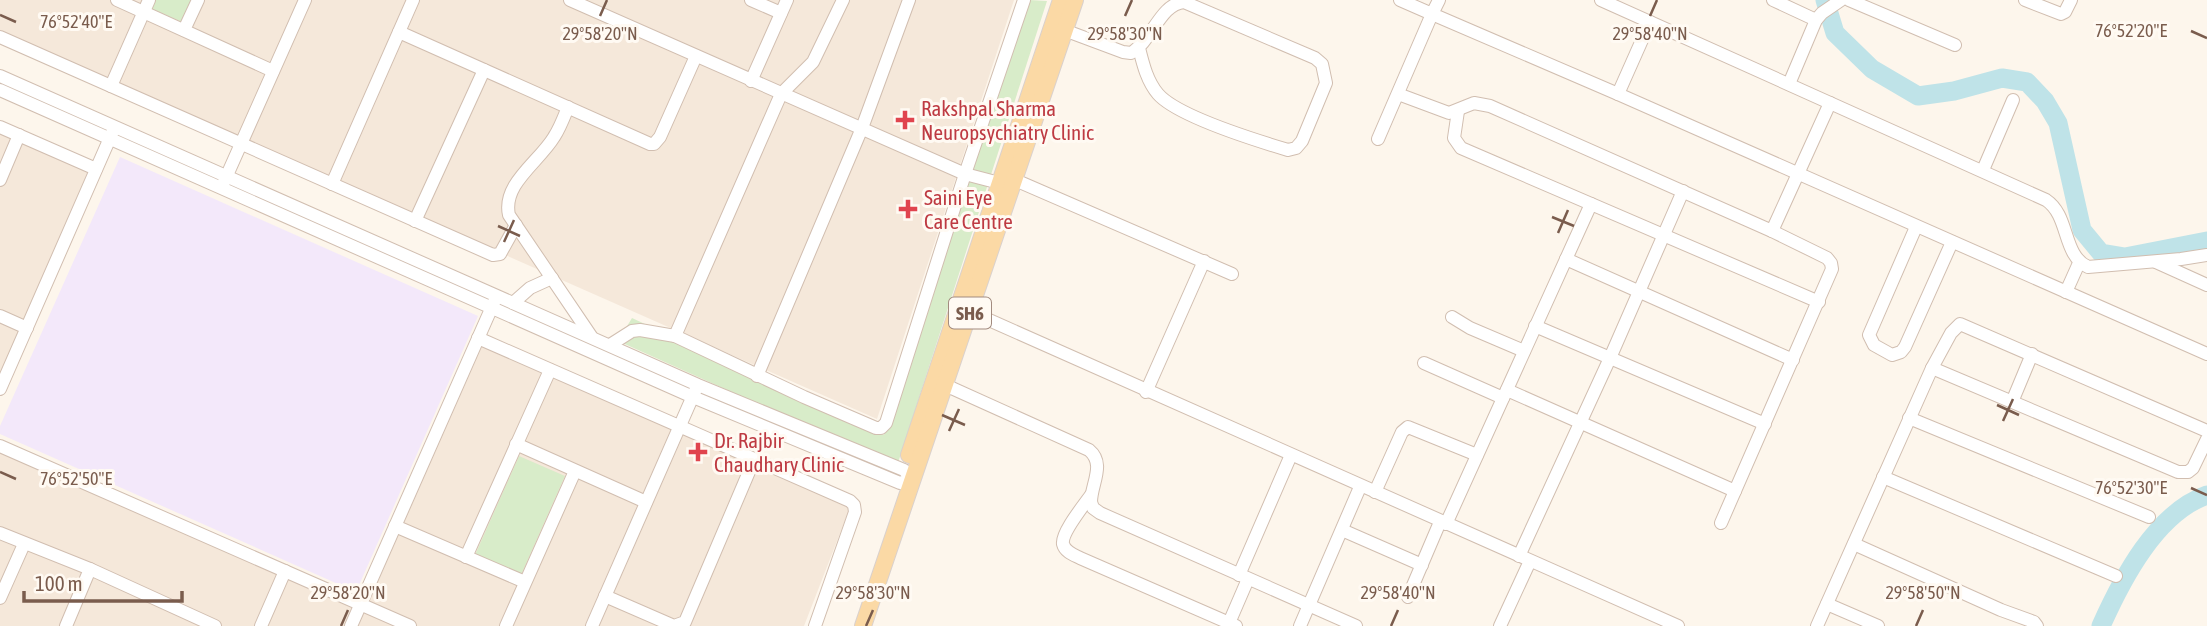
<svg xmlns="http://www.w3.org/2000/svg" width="2207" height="626" viewBox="0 0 2207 626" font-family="'Asap Condensed',sans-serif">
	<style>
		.residential { fill: #f5e8da }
		.education { fill: #f3e8fa }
		.green { fill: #d8ecc9 }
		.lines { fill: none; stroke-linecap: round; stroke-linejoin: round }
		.river { stroke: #bfe3e8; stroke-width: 19 }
		.minor-casing { stroke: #d1beb0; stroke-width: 14 }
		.major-casing { stroke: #dad1cd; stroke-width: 18 }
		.minor { stroke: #fff; stroke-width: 12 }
		.major { stroke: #fbd9a5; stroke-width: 16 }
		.ticks { fill: none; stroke: #7a5c4d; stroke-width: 2.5 }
		.health-dot { fill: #e0444e; stroke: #fffaf3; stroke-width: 2.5 }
		.labels { text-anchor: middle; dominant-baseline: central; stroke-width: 6; stroke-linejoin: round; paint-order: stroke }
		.shield { fill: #fffaf3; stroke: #a28b7f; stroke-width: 2 }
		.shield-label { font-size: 19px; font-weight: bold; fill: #7a5c4d }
		.health-label { font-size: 21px; fill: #be3a42; stroke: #fffaf3; text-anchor: start }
		.ticks-label { font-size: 18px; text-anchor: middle; fill: #7a5c4d; stroke: #fffaf3; stroke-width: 6; stroke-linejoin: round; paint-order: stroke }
	</style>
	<rect width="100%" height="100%" fill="#fdf6ec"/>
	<!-- residential -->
	<g class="residential">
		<path d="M0,0h1014l-137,419 -877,-387z"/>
		<path d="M0,133l88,39 -88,202z"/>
		<path d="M481,345l370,160 -47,121h-804v-174l365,159z"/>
	</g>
	<!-- education -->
	<path class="education" d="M120,157l358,159 -122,276 -356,-158v-8z"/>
	<!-- green -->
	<g class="green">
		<path d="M154,0h38l-10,22 -32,-14z"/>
		<path d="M1029,0l18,1 -150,465 -279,-125 14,-23 252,117z"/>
		<path d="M519,456l46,20 -44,99 -46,-20z"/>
	</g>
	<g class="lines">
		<!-- river -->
		<g class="river">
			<path d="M1825,0l10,33 37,36 46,27 36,-5 48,-13 25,4 18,19 13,22 24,107 19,23 24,4 82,-16"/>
			<path d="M2101,626c21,-47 55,-113 106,-131"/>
		</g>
		<!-- minor casing -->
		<g class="minor-casing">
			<g id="minor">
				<path d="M117,0l156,71"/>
				<path d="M570,0l395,174 42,11"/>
				<path d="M751,0l30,13"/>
				<path d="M1439,0l-7,14 186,80 589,260"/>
				<path d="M1601,0l445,200c24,16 16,55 42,67l93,-8 26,-4"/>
				<path d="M1773,0l43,20"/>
				<path d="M1849,0l106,45"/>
				<path d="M2025,0l36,14 4,-2 6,-12"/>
				<path d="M184,30l14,-30"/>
				<path d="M1064,30l59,22 8,1c21,-12 29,-49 53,-51l131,56 7,6 4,19 -24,58 -6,7 -8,2c-30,-9 -111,-34 -130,-56 -11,-13 -15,-30 -19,-46"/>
				<path d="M399,32l251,112h4l6,-7 36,-81"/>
				<path d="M0,37l493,218 7,-1 16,-29"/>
				<path d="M0,76l698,309 206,85 8,9 -12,4 -207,-86 -693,-307"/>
				<path d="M751,81l36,-81"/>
				<path d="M1789,84l27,-64 6,-7 19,-13"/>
				<path d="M111,86l38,-86"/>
				<path d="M1398,94l51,19 25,-10 16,3 282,125 58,-128"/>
				<path d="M1618,94l32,-72"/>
				<path d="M568,107c-4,10 -8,21 -14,30 -15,25 -52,47 -45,78l82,121"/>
				<path d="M1458,111l-4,27 7,10 358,154"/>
				<path d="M0,127l96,42"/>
				<path d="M1378,139l54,-125 -32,-14"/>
				<path d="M1983,170l30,-70"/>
				<path d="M0,180l19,-45"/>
				<path d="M1015,180l217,94"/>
				<path d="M224,182l81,-182"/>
				<path d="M332,184l81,-184"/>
				<path d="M415,221l69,-151"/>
				<path d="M1916,227l-47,108 5,10 18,10 9,-3 4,-5 47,-105"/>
				<path d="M1566,259l227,101"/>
				<path d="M2156,262l51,23"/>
				<path d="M2066,292l13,-29"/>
				<path d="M513,303l17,-15 22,-10"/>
				<path d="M971,312l707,314"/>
				<path d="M0,316l27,12"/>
				<path d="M1452,317l18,11 54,23"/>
				<path d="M1535,326l230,98"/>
				<path d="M675,336l106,-242 32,-32 30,-62"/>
				<path d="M478,338l372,163 4,4 1,7 -40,114"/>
				<path d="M610,345l22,-14 8,-1 35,6 129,61 72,31h5l5,-5 79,-249 59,-174"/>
				<path d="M1424,363l79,35"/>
				<path d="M1932,368l246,104h10l5,-4 14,-29"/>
				<path d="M757,376l105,-248 47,-128"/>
				<path d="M945,385l144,65c17,14 2,34 2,52l2,6 7,5 256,113"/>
				<path d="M0,389l113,-258"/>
				<path d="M1507,390l228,101"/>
				<path d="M1146,392l58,-131"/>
				<path d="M2012,402l20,-48"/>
				<path d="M1909,418l240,99"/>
				<path d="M516,444l130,58"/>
				<path d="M0,446l410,180"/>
				<path d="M1883,477l233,99"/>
				<path d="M1375,492l27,-60 6,-5 69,28"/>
				<path d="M1091,495c-7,10 -30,38 -28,49 2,8 11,11 17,14l156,68"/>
				<path d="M1721,523l111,-254 -1,-6 -4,-5 -55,-27"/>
				<path d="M1446,524l145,-320"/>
				<path d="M395,526l130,56"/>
				<path d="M1342,530l80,35"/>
				<path d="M0,533l90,36 125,57"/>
				<path d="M1854,544l147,66 33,12 3,4"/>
				<path d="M1519,556l91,-198 73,-167"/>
				<path d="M466,557l84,-187"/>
				<path d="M1239,575l52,-120"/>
				<path d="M605,596l69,30 11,-4 69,-162"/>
				<path d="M1408,597l32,-75"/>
				<path d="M0,598l24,-54"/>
				<path d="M1827,604l51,22"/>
				<path d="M1229,623l19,-44"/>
				<path d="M66,626l24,-57"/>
				<path d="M261,626l24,-55"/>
				<path d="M351,626l144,-326"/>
				<path d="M506,626l69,-155"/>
				<path d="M592,626l104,-237"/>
				<path d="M1300,626l60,-139"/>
				<path d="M1500,626l30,-65"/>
				<path d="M1817,626l115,-258 19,-35 9,-9 247,107"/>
			</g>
		</g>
		<!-- major casing -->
		<g class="major-casing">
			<g id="major">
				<path d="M909,455l152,-455"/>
				<path d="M863,626l212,-626"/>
			</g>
		</g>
		<!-- minor -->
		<use href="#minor" class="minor"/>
		<!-- major -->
		<use href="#major" class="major"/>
	</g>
	<!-- ticks -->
	<path class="ticks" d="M0,15l16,7M600,16l7,-16M1125,16l7,-16M1650,16l7,-16M2191,31l16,7M1552,217l22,9M498,226l22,10M1558,233l10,-23M504,242l10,-22M1997,405l22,10M942,415l23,10M2003,421l10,-22M949,431l10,-22M0,472l16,7M2191,488l16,7M341,626l7,-16M866,626l7,-16M1391,626l7,-16M1916,626l7,-16"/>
	<!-- markers -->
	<g class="health-dot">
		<path d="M901.5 109.5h7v7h7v7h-7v7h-7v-7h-7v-7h7z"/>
		<path d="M904.5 198.5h7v7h7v7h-7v7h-7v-7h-7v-7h7z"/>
		<path d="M694.5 441.5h7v7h7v7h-7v7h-7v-7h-7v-7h7z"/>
	</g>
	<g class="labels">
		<!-- shield labels -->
		<rect class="shield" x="949" y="297.5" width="42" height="31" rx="5"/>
		<g class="shield-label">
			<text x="970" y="313">SH6</text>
		</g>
		<!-- health labels -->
		<g class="health-label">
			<text x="921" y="108">Rakshpal Sharma<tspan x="921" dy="24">Neuropsychiatry Clinic</tspan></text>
			<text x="924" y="197">Saini Eye<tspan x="924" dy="24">Care Centre</tspan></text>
			<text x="714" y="440">Dr. Rajbir<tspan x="714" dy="24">Chaudhary Clinic</tspan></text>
		</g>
	</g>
	<g class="ticks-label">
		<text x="76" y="28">76°52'40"E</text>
		<text x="2131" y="37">76°52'20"E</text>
		<text x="600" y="40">29°58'20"N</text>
		<text x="1125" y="40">29°58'30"N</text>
		<text x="1650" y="40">29°58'40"N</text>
		<text x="76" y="485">76°52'50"E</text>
		<text x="2131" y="494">76°52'30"E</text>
		<text x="348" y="599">29°58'20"N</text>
		<text x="873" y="599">29°58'30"N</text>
		<text x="1398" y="599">29°58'40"N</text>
		<text x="1923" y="599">29°58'50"N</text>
	</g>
	<!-- scale -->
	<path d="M24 591v10h158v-10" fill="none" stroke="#7a5c4d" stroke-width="3.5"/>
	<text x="35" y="591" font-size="21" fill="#7a5c4d" stroke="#fffaf3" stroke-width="5" paint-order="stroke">100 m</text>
</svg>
